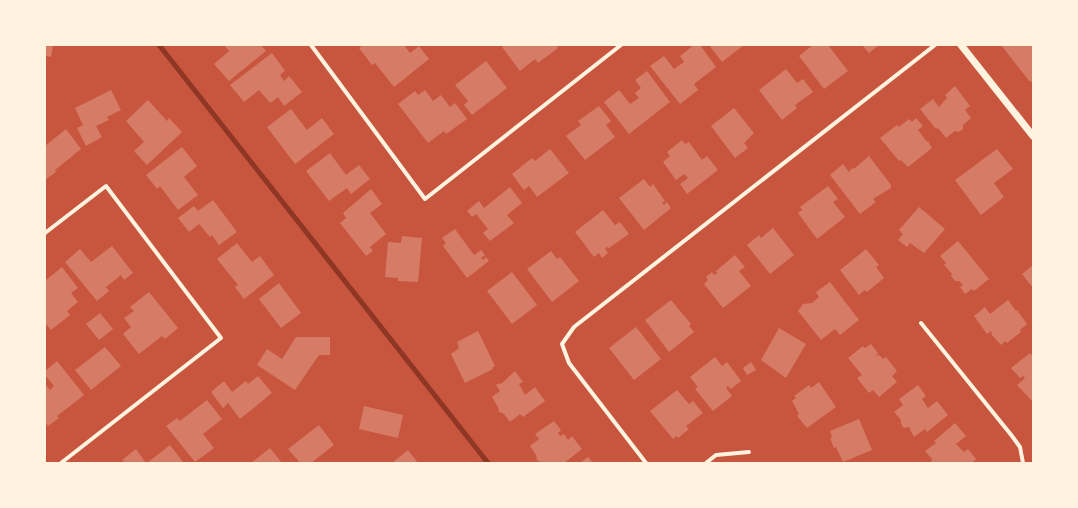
<svg xmlns="http://www.w3.org/2000/svg" width="1078" height="508" viewBox="0 0 1078 508" font-family="Barlow,sans-serif">
	<style>
		.lines { fill: none; stroke-linecap: round; stroke-linejoin: round }
		.stream { stroke: #8f3625; stroke-width: 5 }
		.building { fill: #d67c66 }
		.minor { stroke: #fff3e0; stroke-width: 4 }
		.tertiary { stroke: #fff3e0; stroke-width: 7 }
	</style>
	<rect width="100%" height="100%" fill="#c8553d"/>
	<g class="lines">
		<!-- stream -->
		<path class="stream" d="M159,45l329,418"/>
	</g>
	<!-- building -->
	<g class="building">
		<path d="M45,45h8l-2,12 -6,-1z"/>
		<path d="M224,45h37l5,6 -37,30 -15,-17 15,-13z"/>
		<path d="M363,45h41l6,8 9,-7 10,13 -35,28 -19,-24 -3,2 -13,-17z"/>
		<path d="M505,45h51l2,3 -20,15 -3,-4 -15,12 -18,-24z"/>
		<path d="M694,45h6l16,22 -22,17 4,6 -18,14 -30,-38 14,-10 10,13 10,-7 -4,-6z"/>
		<path d="M709,45h35l-22,17z"/>
		<path d="M813,45h15l20,26 -24,18 -25,-33z"/>
		<path d="M862,45h17l-10,8z"/>
		<path d="M1001,45h32v35l-3,2z"/>
		<path d="M272,53l13,18 -5,4 4,6 5,-5 13,16 -18,14 -6,-9 -8,6 -11,-13 -15,12 -14,-17z"/>
		<path d="M486,61l21,27 -35,27 -8,-10 4,-4 -13,-16z"/>
		<path d="M786,69l11,14 6,-4 10,13 -18,13 2,3 -15,12 -23,-30z"/>
		<path d="M647,71l23,31 -41,32 -25,-32 15,-12 11,14 9,-6 -4,-5 6,-5 -6,-8z"/>
		<path d="M955,86l15,20 -5,4 6,8 -8,7v4l-4,3 -4,-1 -9,7 -8,-10 -2,1 -16,-20 13,-10 6,8 8,-9 -2,-3z"/>
		<path d="M111,90l10,20 -14,7 2,3 -13,6 6,11 -16,9 -9,-18 6,-3 -8,-17z"/>
		<path d="M425,90l8,11 8,-6 9,12 5,-4 12,16 -21,15 -2,-3 -16,12 -30,-39 17,-13 3,4z"/>
		<path d="M148,100l19,21 2,-3 13,14 -35,33 -13,-14 10,-9 -18,-21z"/>
		<path d="M599,106l12,15 -5,4 9,12 -30,23 -19,-24 15,-11 -3,-4z"/>
		<path d="M734,108l20,25 -10,10 4,5 -13,10 -24,-32z"/>
		<path d="M291,109l16,21 15,-12 12,16 -39,30 -28,-37z"/>
		<path d="M916,118l7,8 -5,4 9,12 1,-1 4,7 -24,19 -7,-7 -2,1 -19,-23 17,-13 2,2 10,-8 3,3z"/>
		<path d="M66,129l15,20 -26,21 1,2 -11,8v-34z"/>
		<path d="M682,140l3,4 4,-2 13,18 5,-4 11,14 -31,24 -7,-10 8,-6 -4,-4 -8,6 -13,-18 7,-6 -3,-4z"/>
		<path d="M182,147l15,19 -13,11 14,18 -20,15 -18,-24 -3,3 -11,-14z"/>
		<path d="M550,149l19,24 -32,24 -8,-11 -5,4 -12,-16 20,-16 3,3z"/>
		<path d="M997,149l16,20 -19,14 10,14 -23,18 -26,-35z"/>
		<path d="M330,153l16,22 13,-10 11,14 -19,15 -4,-6 -18,13 -23,-30z"/>
		<path d="M869,156l22,29v3l-18,11 3,3 -16,12 -30,-39 13,-11 6,8 2,-3 4,-1z"/>
		<path d="M644,179l6,8 3,-3 12,17 -3,2 2,2 3,-3 4,6 -27,22 -25,-32z"/>
		<path d="M828,186l10,13 -5,3 12,15 -28,22 -19,-26 4,-3 -2,-3z"/>
		<path d="M510,187l12,16 -15,12 7,8 -24,18 -7,-8 5,-4 -12,-15 -4,3 -5,-6 12,-10 5,7z"/>
		<path d="M371,189l11,15 -12,9 16,21 -16,13 3,4 -7,5 -26,-33 6,-5 -3,-5z"/>
		<path d="M213,200l24,32 -18,13 -7,-10 -2,2 -11,-13 -10,8 -11,-14 16,-12 4,5z"/>
		<path d="M919,207l26,22 -21,24 -14,-10 -3,4 -9,-7 5,-6 -4,-4z"/>
		<path d="M603,210l12,15 5,-3 9,12 -20,14 -2,-1 -2,2 3,4 -6,5 -3,-5 -5,4 -19,-25z"/>
		<path d="M773,228l21,27 -24,19 -23,-29 12,-10 2,3z"/>
		<path d="M455,229l19,26 7,-5 4,5 -4,3 2,2 3,-3 3,4 -22,17 -24,-32 3,-3 -4,-5z"/>
		<path d="M402,236l20,2 -4,44 -20,-1v-3l-13,-1 3,-35 13,1z"/>
		<path d="M958,241l31,38 -15,12 -2,-2 -7,5 -5,-7 3,-2 -4,-4h-4l-4,-5 1,-2 -8,-9 2,-2 -6,-7z"/>
		<path d="M237,243l15,19 8,-6 14,19 -30,24 -9,-12 3,-2 -21,-26z"/>
		<path d="M112,246l21,27 -9,7 -3,-5 -15,12 3,4 -12,10 -32,-39 15,-13 11,13z"/>
		<path d="M866,249l13,16 -3,2 8,11 -17,14 -2,-2 -6,5 -19,-25z"/>
		<path d="M551,251l6,8 3,-2 19,24 -27,21 -25,-33z"/>
		<path d="M735,255l10,12 -6,4 12,15 -28,22 -19,-24 4,-4 -2,-3 6,-5 2,3 3,-2 -1,-2z"/>
		<path d="M1033,265v23l-11,-14z"/>
		<path d="M62,267l16,21 -7,5 7,9 -11,9 3,4 -19,15 -6,-7v-42z"/>
		<path d="M512,272l25,33 -25,19 -25,-33z"/>
		<path d="M830,282l29,38 -19,15 -5,-6 -14,11 -23,-29 5,-7 9,-1 7,-6 -3,-5z"/>
		<path d="M279,283l22,30 -20,15 -22,-29z"/>
		<path d="M149,292l29,36 -13,11 -3,-3 -23,18 -16,-20 8,-7 -7,-9 10,-7 -4,-4z"/>
		<path d="M671,300l20,24 -2,2 5,6 -25,20 -24,-32z"/>
		<path d="M1008,300l8,11 1,-1 10,14 -7,6 1,2 -14,11 -2,-2 -4,4 -10,-11 1,-1 -1,-2 -4,3 -13,-18 11,-9 5,7z"/>
		<path d="M100,313l13,16 -14,11 -13,-16z"/>
		<path d="M636,327l25,32 -27,21 -25,-32z"/>
		<path d="M779,328l27,16 -20,34 -25,-18z"/>
		<path d="M478,331l17,35 -3,2 1,1 -28,14 -14,-29 8,-6 -2,-6z"/>
		<path d="M296,337h34v18h-11l-24,35 -38,-25 10,-16 15,10z"/>
		<path d="M871,344l7,9 -2,3 3,-1 4,4 3,-2 11,14 -5,5 5,6 -18,15 -6,-7 -4,3 -12,-15 5,-3 -14,-17 15,-12 2,2z"/>
		<path d="M105,347l16,19 -30,24 -16,-20z"/>
		<path d="M1030,353l3,3v46l-16,-17 8,-7 -2,-2 -3,2 -9,-10z"/>
		<path d="M715,357l7,9 5,-4 14,19 -10,8 -3,-3 -2,2 6,8 -19,15 -18,-22 3,-2 -8,-10z"/>
		<path d="M57,361l27,34 -27,21 2,2 -11,8 -3,-4v-38l5,6 4,-4 -9,-11v-4z"/>
		<path d="M751,362l5,8 -9,5 -4,-7z"/>
		<path d="M515,371l8,11 -4,2 6,11 10,-8 10,14 -22,16 -3,-3 -10,8 -6,-8 -5,-2 -1,-5 -6,-10 8,-6 -4,-6 4,-2 1,1z"/>
		<path d="M258,376l14,17 -32,26 -12,-16 -5,5 -12,-16 13,-11 8,11 14,-11 2,3z"/>
		<path d="M819,382l17,25 -29,21 -10,-12 2,-2 -7,-13 4,-3 -2,-2 15,-11 2,3z"/>
		<path d="M918,385l8,11 -4,3 6,9 9,-7 11,14 -21,17 -2,-3 -11,8 -5,-10 -5,1 -3,-4v-4l-7,-8 9,-7 -4,-6z"/>
		<path d="M677,390l12,14 4,-3 10,12 -17,13 3,3 -11,9 -2,-2 -3,3 -23,-28z"/>
		<path d="M207,400l15,19 -19,15 11,14 -19,14 -29,-36 11,-8 3,3z"/>
		<path d="M364,406l39,9 -5,23 -39,-9z"/>
		<path d="M859,419l13,31 -29,12 -7,-15 -2,1 -4,-10 2,-1 -2,-6z"/>
		<path d="M554,421l7,9 -3,3 2,3 4,-2 4,6 4,-4 10,13 -18,14h-22l-5,-3 -1,-5 -6,-9 9,-7 -4,-5z"/>
		<path d="M955,423l11,13 -10,8 8,8 4,-3 8,10 -4,4h-41l1,-4 -7,-8 11,-8 -2,-2z"/>
		<path d="M319,425l15,20 -23,18h-11l-12,-14z"/>
		<path d="M170,445l13,17 -36,1z"/>
		<path d="M270,448l12,15h-31z"/>
		<path d="M136,449l10,14h-21l-3,-3z"/>
		<path d="M408,450l10,13h-26z"/>
		<path d="M588,457l5,6h-13z"/>
	</g>
	<g class="lines">
		<!-- minor -->
		<g class="minor">
			<path d="M311,45l114,154 196,-154"/>
			<path d="M45,233l61,-47 115,152 -160,125"/>
			<path d="M921,323l91,113 8,11 3,16"/>
			<path d="M646,463l-77,-100 -7,-19 12,-17 361,-282"/>
			<path d="M706,463l10,-8 33,-3"/>
		</g>
		<!-- tertiary -->
		<path class="tertiary" d="M961,45l72,91"/>
	</g>
	<!-- border -->
	<rect width="1078" height="508" fill="none" stroke="#fff3e0" stroke-width="92"/>
</svg>
